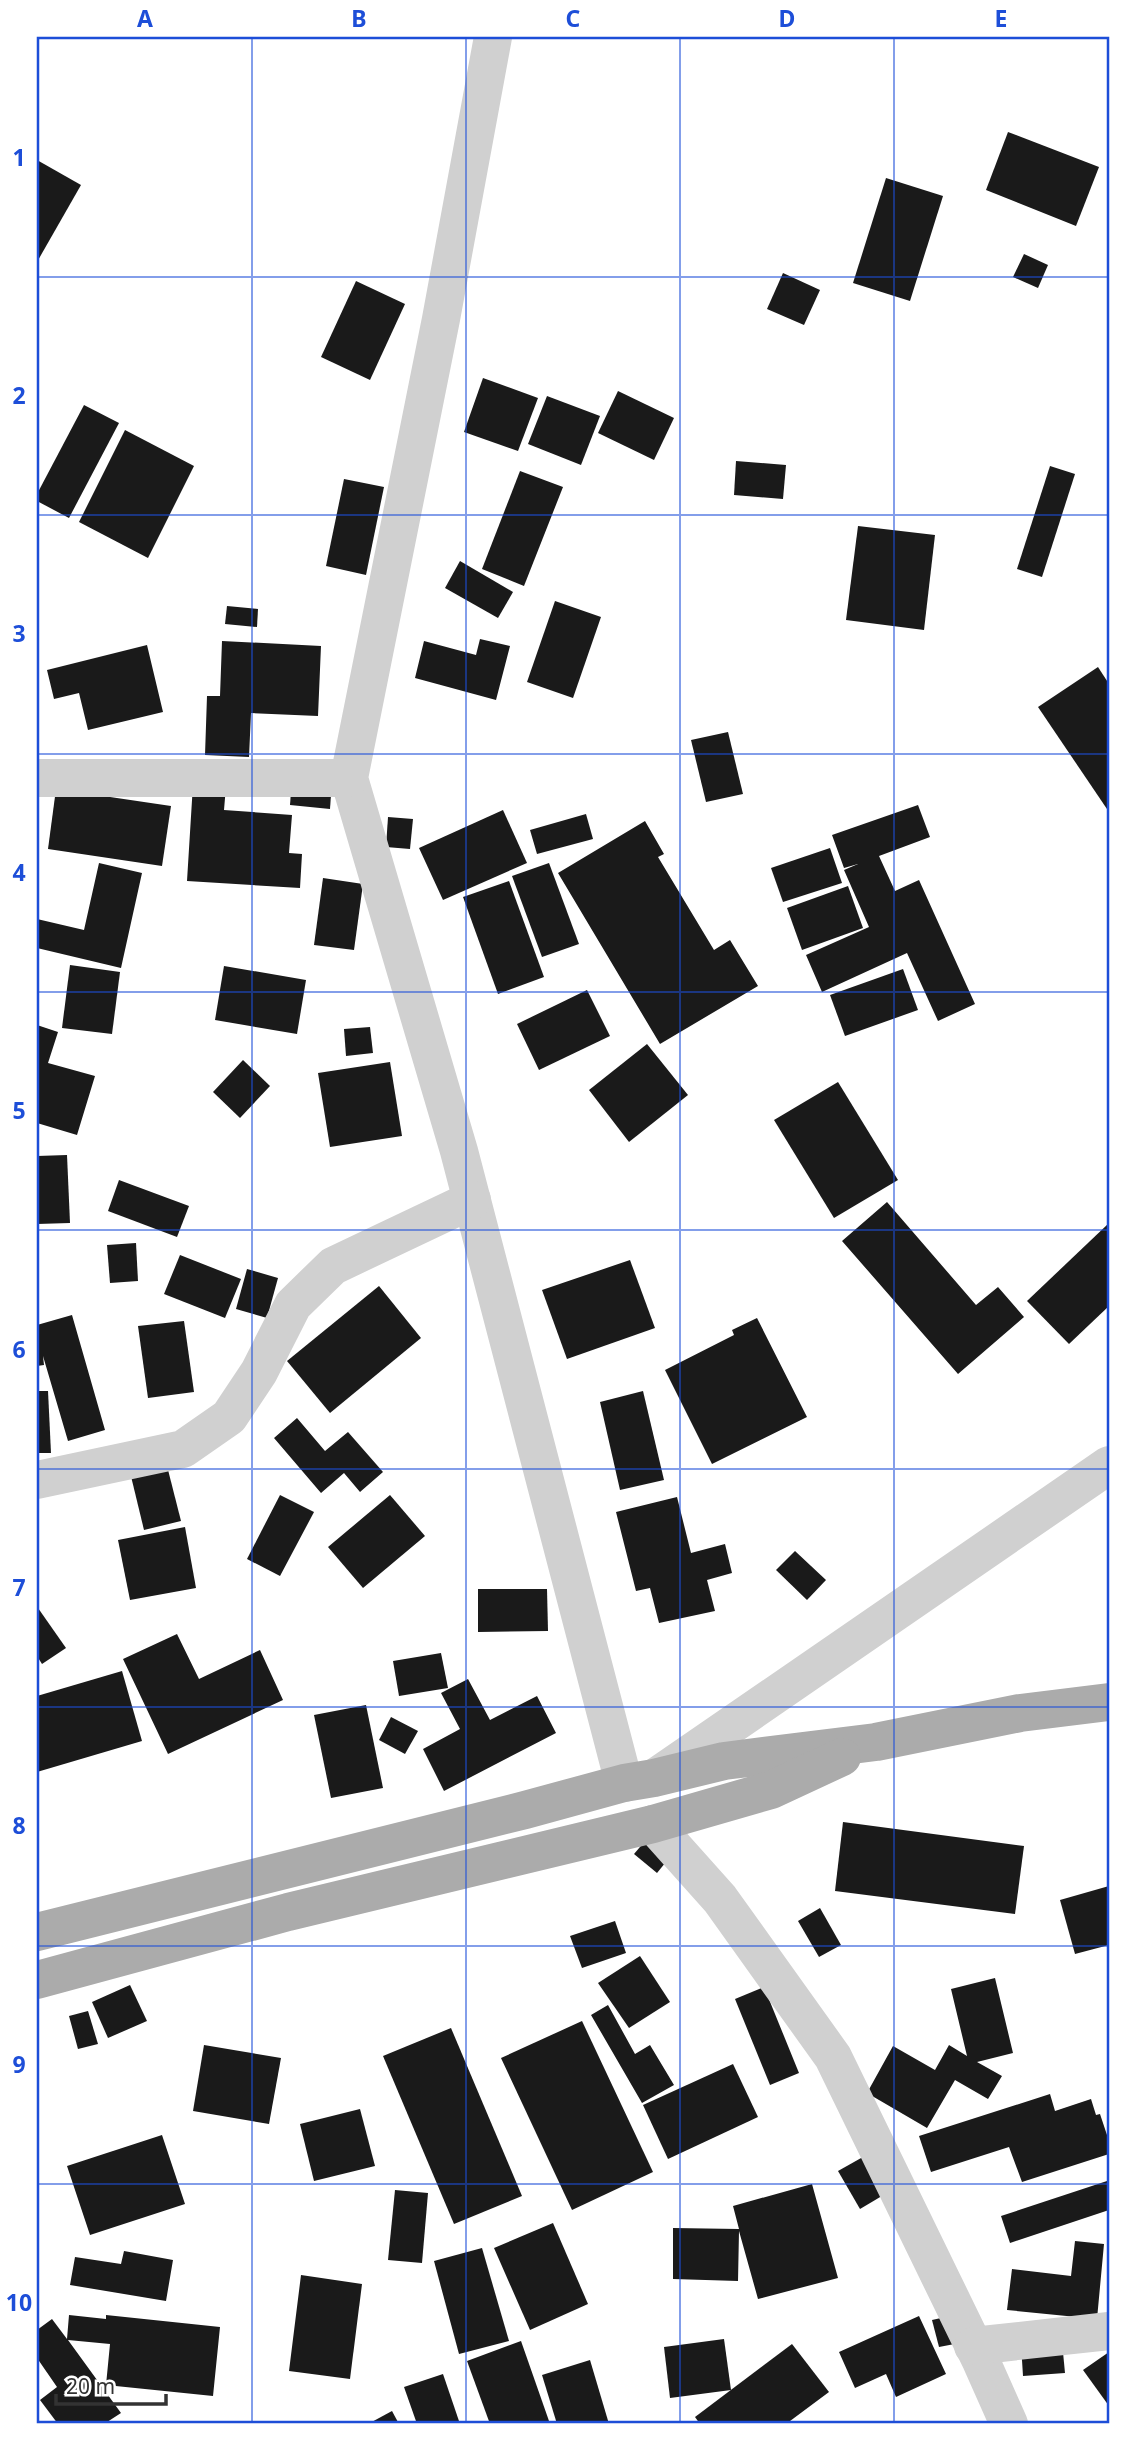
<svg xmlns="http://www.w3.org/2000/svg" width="1146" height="2461" viewBox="0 0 1146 2461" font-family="'Noto Sans',sans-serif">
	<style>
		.building { fill: #1a1a1a }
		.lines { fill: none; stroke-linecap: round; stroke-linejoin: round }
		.minor { stroke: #d0d0d0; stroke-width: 38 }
		.primary { stroke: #ababab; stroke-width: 38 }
		.grid { fill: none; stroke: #1d4ed8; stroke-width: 2; stroke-opacity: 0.55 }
		.neatline { fill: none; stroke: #1d4ed8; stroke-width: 2.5 }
		.grid-label { font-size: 23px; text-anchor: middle; font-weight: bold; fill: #1d4ed8 }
	</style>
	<rect width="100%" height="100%" fill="#fff"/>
	<!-- building -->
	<g class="building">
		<path d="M1008,132l91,35 -23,59 -90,-36z"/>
		<path d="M37,160l44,25 -44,77z"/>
		<path d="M886,178l57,18 -33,105 -57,-18z"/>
		<path d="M1024,254l24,11 -10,23 -25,-11z"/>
		<path d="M783,273l37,17 -16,35 -37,-16z"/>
		<path d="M356,281l49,23 -35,76 -49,-23z"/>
		<path d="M483,378l55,20 -20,53 -54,-19z"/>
		<path d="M618,391l56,27 -20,42 -56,-27z"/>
		<path d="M547,396l53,20 -19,49 -53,-21z"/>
		<path d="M84,405l35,18 -50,95 -32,-17v-7z"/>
		<path d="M125,430l69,36 -46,92 -69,-36z"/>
		<path d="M736,461l50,4 -3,34 -49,-4z"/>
		<path d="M1050,466l25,8 -33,103 -25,-8z"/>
		<path d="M520,471l43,16 -39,99 -42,-17z"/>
		<path d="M344,479l40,8 -18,88 -40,-9z"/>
		<path d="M858,526l77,9 -11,95 -78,-10z"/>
		<path d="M460,561l53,31 -15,26 -53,-30z"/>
		<path d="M555,601l46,16 -28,81 -46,-16z"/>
		<path d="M227,606l31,3 -1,18 -32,-3z"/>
		<path d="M480,639l30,7 -14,54 -81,-22 9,-37 52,14z"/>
		<path d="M222,641l99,5 -3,70 -67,-3 -2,44 -44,-2 2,-59h13z"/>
		<path d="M147,645l16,67 -75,18 -9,-37 -25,6 -7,-29z"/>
		<path d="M1098,667l11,17v128l-71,-105z"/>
		<path d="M728,732l15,62 -37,8 -15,-62z"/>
		<path d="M292,778l40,3 -2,28 -40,-4z"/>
		<path d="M193,784l33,2 -2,24 68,5 -3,38 13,1 -2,34 -113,-7z"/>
		<path d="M56,789l115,17 -9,60 -114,-17z"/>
		<path d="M918,805l12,32 -51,19 16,35 24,-11 56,124 -37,17 -31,-68 -85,39 -16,-37 63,-28 -25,-57 14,-6 -14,4 -12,-33z"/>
		<path d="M503,810l24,53 -84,37 -24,-52z"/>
		<path d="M586,814l7,25 -56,15 -7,-24z"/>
		<path d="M388,817l25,2 -3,30 -24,-2z"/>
		<path d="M645,821l19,33 -6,3 56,93 16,-10 28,46 -98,58 -102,-171z"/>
		<path d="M830,848l12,35 -59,19 -12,-34z"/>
		<path d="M99,863l43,10 -21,95 -84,-20v-29l47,11z"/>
		<path d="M549,863l30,81 -37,13 -30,-81z"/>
		<path d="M323,878l40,6 -9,66 -40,-5z"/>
		<path d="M509,881l35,96 -46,17 -35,-97z"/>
		<path d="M848,886l15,42 -61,22 -15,-42z"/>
		<path d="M70,965l50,7 -8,62 -50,-6z"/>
		<path d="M224,966l82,14 -9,54 -82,-14z"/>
		<path d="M903,969l15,41 -73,26 -15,-41z"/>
		<path d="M587,990l23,46 -71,34 -22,-46z"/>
		<path d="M37,1025l21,7 -10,31 47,13 -18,59 -40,-12z"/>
		<path d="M370,1027l3,26 -27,3 -2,-27z"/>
		<path d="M647,1044l41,51 -59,47 -40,-52z"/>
		<path d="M243,1060l27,26 -30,32 -27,-26z"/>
		<path d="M390,1062l12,74 -72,11 -12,-74z"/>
		<path d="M838,1082l60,98 -64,38 -60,-98z"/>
		<path d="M67,1155l3,68 -33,1v-68z"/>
		<path d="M119,1180l70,26 -12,31 -69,-26z"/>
		<path d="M887,1202l89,103 22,-18 26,30 -66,57 -116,-133z"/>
		<path d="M1109,1223v83l-40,38 -42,-43z"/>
		<path d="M136,1243l2,38 -28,2 -3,-38z"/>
		<path d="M180,1255l61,24 -16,39 -61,-24z"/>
		<path d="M630,1260l25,68 -88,31 -25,-69z"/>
		<path d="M247,1269l31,9 -11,40 -31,-9z"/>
		<path d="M379,1286l42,52 -91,75 -43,-52z"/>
		<path d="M72,1315l33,115 -37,11 -25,-85 1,9 -7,1v-41z"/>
		<path d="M757,1318l50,99 -95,47 -47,-94 69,-35 -2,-5z"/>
		<path d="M184,1321l10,71 -46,6 -10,-72z"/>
		<path d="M37,1391h11l3,62h-14z"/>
		<path d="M643,1391l21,89 -44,10 -20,-88z"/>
		<path d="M297,1418l28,33 23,-19 35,40 -23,20 -16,-19 -23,20 -47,-55z"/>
		<path d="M165,1458l16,63 -37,9 -15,-62z"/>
		<path d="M280,1495l34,17 -34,64 -33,-17z"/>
		<path d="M390,1495l35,41 -62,52 -35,-41z"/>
		<path d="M677,1497l14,56 34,-9 7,29 -25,7 8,31 -56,12 -9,-35 -14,3 -20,-79z"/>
		<path d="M185,1527l11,61 -66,12 -12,-60z"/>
		<path d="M795,1551l31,29 -19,20 -31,-30z"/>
		<path d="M478,1589h69l1,42 -70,1z"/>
		<path d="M38,1608l28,40 -24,16 -5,-8z"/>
		<path d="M177,1634l22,45 61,-29 23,50 -115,54 -45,-95z"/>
		<path d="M441,1653l7,35 -49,8 -6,-35z"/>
		<path d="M122,1671l20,70 -105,31v-76z"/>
		<path d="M468,1679l22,41 47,-24 19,37 -112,58 -21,-42 37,-20 -19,-36z"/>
		<path d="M366,1705l17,83 -52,10 -17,-83z"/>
		<path d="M391,1717l27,14 -13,23 -26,-14z"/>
		<path d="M843,1822l181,24 -9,68 -180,-23z"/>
		<path d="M657,1827l22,19 -22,27 -23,-19z"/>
		<path d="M1109,1886v59l-34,9 -15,-54z"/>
		<path d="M820,1908l21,37 -22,12 -21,-36z"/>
		<path d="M615,1921l11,32 -44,15 -12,-32z"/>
		<path d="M640,1956l30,46 -41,26 -31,-45z"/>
		<path d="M995,1978l18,75 -36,9 25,14 -14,23 -33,-19 -28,48 -60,-35 26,-47 42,24 14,-25 18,11 -16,-67z"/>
		<path d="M130,1985l17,36 -39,17 -16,-36z"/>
		<path d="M764,1987l35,86 -29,12 -35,-86z"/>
		<path d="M608,2005l27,49 15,-9 24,40 -32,18 -51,-88z"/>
		<path d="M88,2011l10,33 -20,5 -9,-33z"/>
		<path d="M582,2021l71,151 -81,38 -71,-152z"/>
		<path d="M451,2028l71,168 -68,28 -71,-168z"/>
		<path d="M204,2045l77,13 -12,66 -76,-13z"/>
		<path d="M733,2064l25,53 -90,42 -25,-54z"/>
		<path d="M1050,2094l5,17 36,-12 5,16 4,-1 9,27v13l-87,28 -13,-35 -78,25 -12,-36z"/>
		<path d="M360,2109l15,57 -61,15 -14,-57z"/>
		<path d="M162,2135l23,69 -95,31 -23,-69z"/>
		<path d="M870,2153l22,37 -32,19 -22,-38z"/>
		<path d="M1107,2181l2,29 -99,33 -9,-27z"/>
		<path d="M812,2184l26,94 -80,21 -19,-68 -1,50 -65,-2v-51l66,1 -6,-23z"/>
		<path d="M395,2190l33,3 -6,70 -34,-3z"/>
		<path d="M553,2223l35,81 -58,26 -36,-82z"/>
		<path d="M1075,2241l29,3 -7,75 -90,-9 5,-41 59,7z"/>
		<path d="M482,2248l27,93 -50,13 -25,-93z"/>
		<path d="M124,2251l49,9 -7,41 -96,-16 5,-28 46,7z"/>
		<path d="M301,2275l61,9 -12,95 -61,-8z"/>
		<path d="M959,2314l6,28 -26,5 -7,-27z"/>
		<path d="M69,2315l37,4v-4l114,12 -7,69 -107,-11 4,-41 -42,-4 53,73 -17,11h-46l-18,-24 17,-13 -20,-29v-28l15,-11 15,20z"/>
		<path d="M919,2316l27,58 -50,23 -10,-23 -31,14 -16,-36z"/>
		<path d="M724,2339l7,51 -61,8 -6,-51z"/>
		<path d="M521,2341l28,80 -10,3h-49l-23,-63z"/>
		<path d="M1062,2342l3,31 -42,3 -2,-31z"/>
		<path d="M792,2344l37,48 -43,32h-86l-5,-7z"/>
		<path d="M1109,2352v54l-26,-36z"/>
		<path d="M590,2360l19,64h-52l-15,-49z"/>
		<path d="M443,2374l17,50h-43l-13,-37z"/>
		<path d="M392,2411l7,13h-31z"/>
	</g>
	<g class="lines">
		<!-- minor -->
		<g class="minor">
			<path d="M493,37l-52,282 -92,459 110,373 165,632"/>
			<path d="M37,778h312"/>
			<path d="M37,1480l146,-31 46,-32 30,-45 34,-67 40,-39 139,-66"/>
			<path d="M656,1777l453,-312"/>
			<path d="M653,1824l67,75 113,158 148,304 28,63"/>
			<path d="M973,2346l136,-15"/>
		</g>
		<!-- primary -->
		<g class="primary">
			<path d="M37,1932l488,-122 99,-27 30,-5 70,-17 152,-19 144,-29 89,-11"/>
			<path d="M37,1980l251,-68 365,-88 118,-34 71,-33"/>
		</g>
	</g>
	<!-- grid -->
	<path class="grid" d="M252,37v2387M466,37v2387M680,37v2387M894,37v2387M37,277h1072M37,515h1072M37,754h1072M37,992h1072M37,1230h1072M37,1469h1072M37,1707h1072M37,1946h1072M37,2184h1072"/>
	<!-- border -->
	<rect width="1146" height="2461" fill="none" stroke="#ffffff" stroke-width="77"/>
	<!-- scale -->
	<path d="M56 2394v10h110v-10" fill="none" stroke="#333333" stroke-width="3.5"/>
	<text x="66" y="2394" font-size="21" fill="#333333" stroke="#ffffff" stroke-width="5" paint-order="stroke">20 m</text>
	<rect x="38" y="38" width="1070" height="2384" class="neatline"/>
	<g class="grid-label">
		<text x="145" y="27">A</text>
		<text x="359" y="27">B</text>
		<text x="573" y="27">C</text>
		<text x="787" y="27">D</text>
		<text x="1001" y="27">E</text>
		<text x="19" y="166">1</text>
		<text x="19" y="404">2</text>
		<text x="19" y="642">3</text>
		<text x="19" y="881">4</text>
		<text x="19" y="1119">5</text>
		<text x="19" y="1358">6</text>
		<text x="19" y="1596">7</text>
		<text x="19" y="1834">8</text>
		<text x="19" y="2073">9</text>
		<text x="19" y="2311">10</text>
	</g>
</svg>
